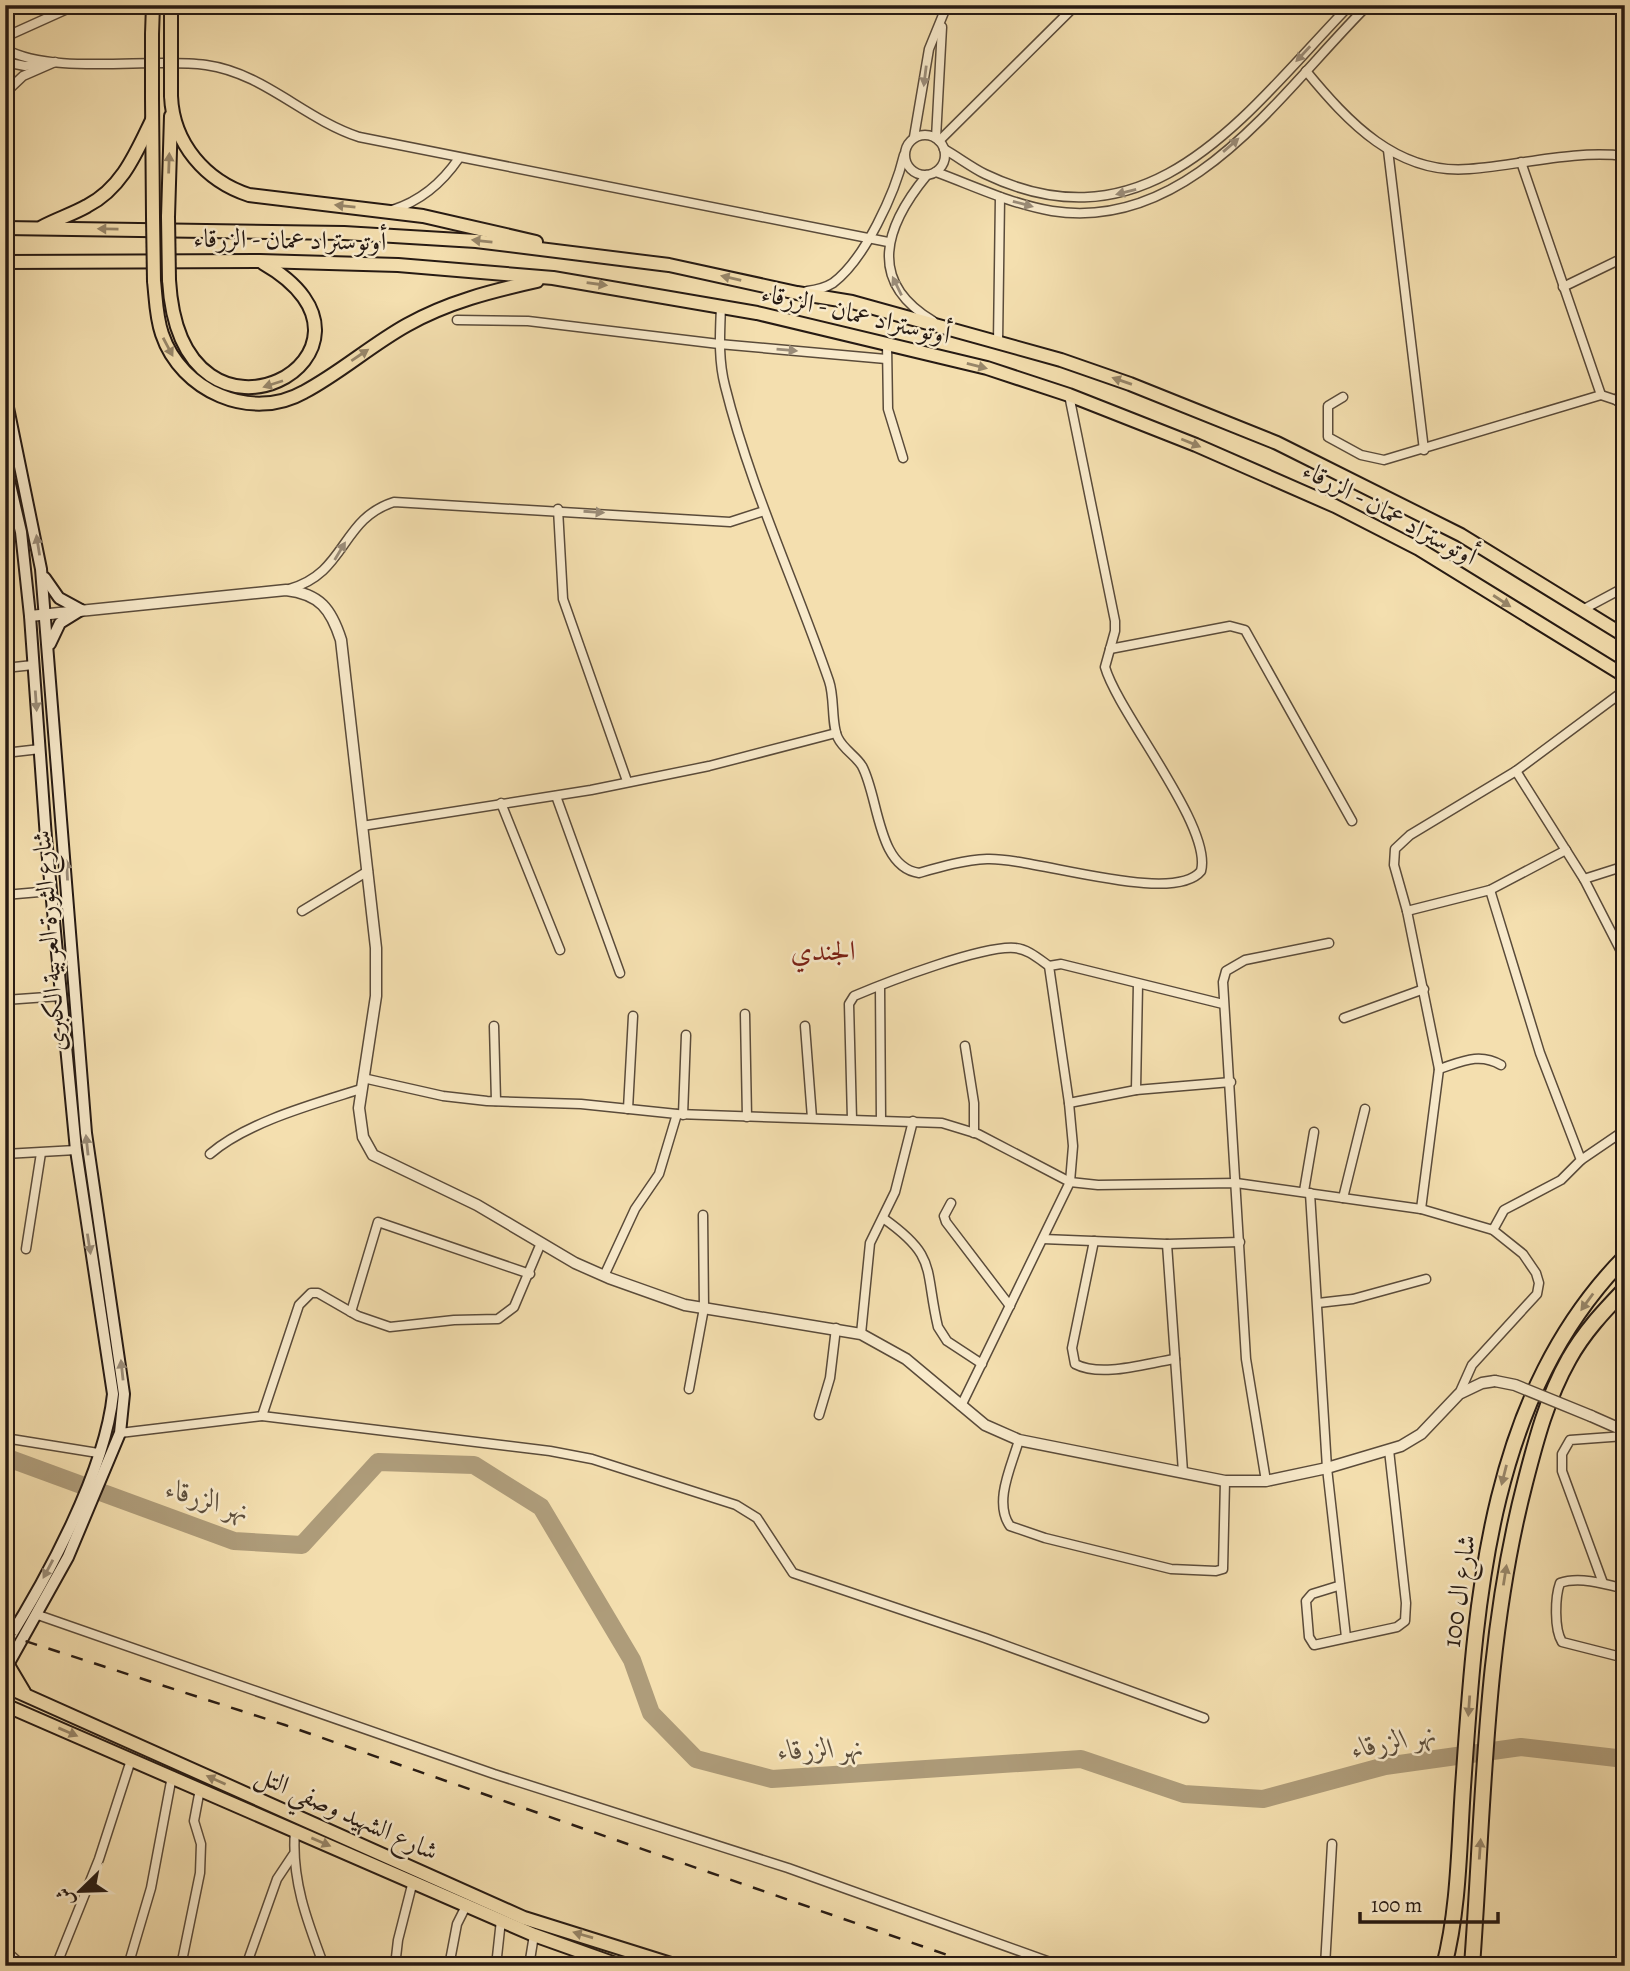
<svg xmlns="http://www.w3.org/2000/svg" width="1630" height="1971" viewBox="0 0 1630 1971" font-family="Alegreya,Amiri,serif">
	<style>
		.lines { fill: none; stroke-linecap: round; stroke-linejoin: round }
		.river { stroke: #ae9c7a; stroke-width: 18 }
		.minor-casing { stroke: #5a4b3a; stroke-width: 11 }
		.tertiary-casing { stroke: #5a4b3a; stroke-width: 13 }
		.secondary-casing { stroke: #261a13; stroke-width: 14 }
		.primary-casing { stroke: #261a13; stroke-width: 16 }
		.trunk-casing { stroke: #261a13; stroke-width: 16 }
		.motorway-casing { stroke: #261a13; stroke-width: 18 }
		.minor { stroke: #f8eacb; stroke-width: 8 }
		.tertiary { stroke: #f8eacb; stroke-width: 10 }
		.secondary { stroke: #f8eacb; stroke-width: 10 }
		.primary { stroke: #f4dfaf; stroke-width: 12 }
		.trunk { stroke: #f4dfaf; stroke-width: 12 }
		.motorway { stroke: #f4dfaf; stroke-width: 14 }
		.rail { stroke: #261a13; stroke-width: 2.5; stroke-dasharray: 12 12; stroke-linecap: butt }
		.tertiary-bridge-casing { stroke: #5a4b3a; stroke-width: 13; stroke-linecap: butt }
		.trunk-bridge-casing { stroke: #261a13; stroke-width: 16; stroke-linecap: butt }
		.tertiary-bridge { stroke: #f8eacb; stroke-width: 10 }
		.trunk-bridge { stroke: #f4dfaf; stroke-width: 12 }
		.oneway { fill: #9a8c78 }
		.oneway2 { fill: #978669 }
		.labels { text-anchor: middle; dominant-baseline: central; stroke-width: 5; stroke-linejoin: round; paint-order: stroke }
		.street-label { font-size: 26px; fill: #261a13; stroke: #f8eacb }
		.neighbourhood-label { font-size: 28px; fill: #7a1f14; stroke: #f8eacb }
		.water-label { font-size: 28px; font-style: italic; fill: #5c4e3c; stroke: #f8eacb }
	</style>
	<rect width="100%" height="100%" fill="#f4dfaf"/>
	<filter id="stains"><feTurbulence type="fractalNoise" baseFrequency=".00286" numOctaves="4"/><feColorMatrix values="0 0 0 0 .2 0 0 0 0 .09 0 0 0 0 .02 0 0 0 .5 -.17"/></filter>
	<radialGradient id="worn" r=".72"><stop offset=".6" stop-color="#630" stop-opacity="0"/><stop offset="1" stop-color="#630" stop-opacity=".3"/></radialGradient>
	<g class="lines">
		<!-- river -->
		<path class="river" d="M5,1457l229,84 68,4 76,-83 96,3 67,42 91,153 19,53 45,46 76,20 309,-20 103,35 79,5 122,-33 136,-19 104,12"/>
		<!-- minor casing -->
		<g class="minor-casing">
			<g id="minor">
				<path d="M5,37l71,-32"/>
				<path d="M5,49c49,27 145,8 201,16 58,8 98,54 153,72l529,105"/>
				<path d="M5,62l20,4 15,-2"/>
				<path d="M1306,71c42,51 91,104 163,98 53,-4 103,-19 156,-13"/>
				<path d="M5,93l18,-17 32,-14"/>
				<circle cx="925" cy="155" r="20"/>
				<path d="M914,137l15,-88 18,-44"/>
				<path d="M936,138l6,-111"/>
				<path d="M939,141l137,-136"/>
				<path d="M944,149c14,8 27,18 41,25 167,80 262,-63 365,-169"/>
				<path d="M1388,150l36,300"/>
				<path d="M1521,162l80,233"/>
				<path d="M936,172c38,14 75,32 116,39 139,22 230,-121 316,-206"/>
				<path d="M927,175c-42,51 -61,106 6,146"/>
				<path d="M392,210c29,-9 50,-27 67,-52"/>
				<path d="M1563,287l62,-30"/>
				<path d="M807,291c9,-1 18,-3 26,-8 32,-24 62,-90 71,-128"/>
				<path d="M721,306c-1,27 -3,53 4,80 25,101 70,196 104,295 6,17 2,44 9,57 5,11 18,18 24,28 17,31 15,101 57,107 21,-6 45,-13 68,-14 45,-2 186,47 214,12 12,-44 -83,-158 -96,-204l10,-36v-10l-46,-226"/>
				<path d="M457,320l71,1 191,23 167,15"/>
				<path d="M998,343l2,-146"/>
				<path d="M887,344l1,65 15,49"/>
				<path d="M1343,397l-15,9v31l33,18 23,5 217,-65 15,5 9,7"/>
				<path d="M1616,400l9,-9"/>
				<path d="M558,509l5,90 64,182"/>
				<path d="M289,589c58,-16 51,-70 105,-87l336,20 34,-11"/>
				<path d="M1584,609l41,-22"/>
				<path d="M1110,649l120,-23 15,4 107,191"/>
				<path d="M5,668l28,-3"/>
				<path d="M5,753l35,-4"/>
				<path d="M1516,771l68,108 41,80"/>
				<path d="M556,796l64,177"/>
				<path d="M501,803l59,147"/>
				<path d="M362,826l229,-36 118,-24 127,-33"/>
				<path d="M1584,879l41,-13"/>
				<path d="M1490,890l50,163 41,107 -20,20 -57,30 -11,20"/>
				<path d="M5,895l46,-4"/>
				<path d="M302,911l66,-40"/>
				<path d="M1407,911l83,-21 76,-40"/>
				<path d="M880,986l1,134"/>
				<path d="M5,1000l56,-4"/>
				<path d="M745,1014l2,103"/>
				<path d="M1344,1018l80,-29"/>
				<path d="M494,1026l2,75"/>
				<path d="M805,1026l7,92"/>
				<path d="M965,1046l9,57v30"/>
				<path d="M1439,1069c22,-7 40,-17 62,-4"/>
				<path d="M363,1078l80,18 44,5 94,3 96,10 265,9 36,11 92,48 28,3 138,-2 185,26 72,21 30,24 13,19 3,10 -2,11 -65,71 -13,29"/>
				<path d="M1136,1090l2,-106"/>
				<path d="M1069,1103l67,-13 95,-8"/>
				<path d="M628,1109l5,-93"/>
				<path d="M683,1115l3,-80"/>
				<path d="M852,1119l-3,-115 5,-8c33,-14 129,-51 161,-48 13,1 24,11 34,18"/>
				<path d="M5,1154l71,-4"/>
				<path d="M210,1154c37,-32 104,-50 151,-65"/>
				<path d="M1581,1160l44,-30"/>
				<path d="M1304,1191l10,-59"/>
				<path d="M1310,1193l17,275 19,169"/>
				<path d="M1343,1198l22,-89"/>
				<path d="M951,1203l-7,13 2,6 64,84"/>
				<path d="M1421,1209l18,-140 -32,-158 -13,-46 1,-16 15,-14 106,-64 109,-81"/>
				<path d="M883,1218c55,39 41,49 55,109l9,14 35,23"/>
				<path d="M1043,1239l124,5 73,-2"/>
				<path d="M1094,1241l-22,107 3,16c27,14 72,-1 100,-5"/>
				<path d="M1167,1244l16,228"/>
				<path d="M26,1249l15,-96"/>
				<path d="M604,1276l31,-67 24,-35 18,-60"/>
				<path d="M1318,1303l35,-4 73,-20"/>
				<path d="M351,1312l27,-90 152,52"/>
				<path d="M861,1334l9,-91 25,-51 18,-71"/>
				<path d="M689,1389l15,-81 -1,-93"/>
				<path d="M961,1406l109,-224 3,-36 -4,-43 -20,-137 12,-2 162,40"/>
				<path d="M819,1415l11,-37 6,-50"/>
				<path d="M262,1416l288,35 42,8 144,46 21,13 36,55 192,65 219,80"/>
				<path d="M120,1433l142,-17 37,-111 12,-12h7l40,23 32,11 64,-7 44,-1 16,-12 27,-64"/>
				<path d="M5,1438l93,15"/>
				<path d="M1019,1440c-7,25 -26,62 -9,86l35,12 126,31 45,2 7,-2 2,-88"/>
				<path d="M1266,1481l-20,-122 -23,-377 3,-11 19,-11 84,-17"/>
				<path d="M1603,1583l-41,-112v-17l8,-14 55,-4"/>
				<path d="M1338,1586l-26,8 -6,7 3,36 5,8 83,-18 8,-6 1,-18 -17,-153"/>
				<path d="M1625,1589c-19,-5 -46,-13 -65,-6 -5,14 -6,46 2,59l63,16"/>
				<path d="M38,1615l456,159 294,94 273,98"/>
				<path d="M295,1831c-4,48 12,90 29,135"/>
				<path d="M5,1950l18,16"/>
				<path d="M56,1966l43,-107 32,-99"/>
				<path d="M128,1966l23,-78 21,-112"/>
				<path d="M181,1966l19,-93 1,-29 -7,-23 6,-32"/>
				<path d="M246,1966l31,-87 16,-24"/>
				<path d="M395,1966l3,-26 15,-59"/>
				<path d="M449,1966l8,-42 10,-20"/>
				<path d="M496,1966l5,-46"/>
				<path d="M529,1966l5,-31"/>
				<path d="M1325,1966l7,-122"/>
			</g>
		</g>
		<!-- tertiary casing -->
		<g class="tertiary-casing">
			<g id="tertiary">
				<path d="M30,616l256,-26c34,4 45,19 55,50l35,308v48l-17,112 4,29 10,18 104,50 98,58 34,15 76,27 176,29 45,25 79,66 34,15 206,41h41l61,-13 74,-22 20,-12 38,-40 23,-11 13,-2"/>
				<path d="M1591,1416l34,15"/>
			</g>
		</g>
		<!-- secondary casing -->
		<g class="secondary-casing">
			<g id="secondary">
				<path d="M5,393l36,176 45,564 38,261 -4,39 -52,124 -63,113"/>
				<path d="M5,463l16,69 9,84 16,222 30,312 37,244c-8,78 -66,184 -108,251"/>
				<path d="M45,578l14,20 22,12"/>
				<path d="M50,644l10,-21 21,-13"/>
			</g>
		</g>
		<!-- primary casing -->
		<g class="primary-casing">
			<g id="primary">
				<path d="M8,1665l16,27"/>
				<path d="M5,1686l519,232 153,48"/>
				<path d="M5,1705l529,230 87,31"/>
			</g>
		</g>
		<!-- trunk casing -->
		<g class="trunk-casing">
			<g id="trunk">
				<path d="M152,34l1,-29"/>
				<path d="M171,35v-30"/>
				<path d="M171,96c2,48 35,85 78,99l174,21 113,26"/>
				<path d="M152,98l1,119"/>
				<path d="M168,217l3,-101"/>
				<path d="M42,227c15,-8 31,-13 45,-21 35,-18 49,-53 65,-86"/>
				<path d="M5,228l339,5 132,8 193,24 128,28 55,9 209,58 69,24 147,59 184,92 164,101"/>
				<path d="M5,262l255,-1 138,4 155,13 204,35 230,55 82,27 127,50 139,61 84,43 206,127"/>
				<path d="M169,280c12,203 248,71 94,-17"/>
				<path d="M154,281c2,18 2,36 8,53 19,57 89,88 142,58 36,-19 67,-47 103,-67 41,-23 85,-34 130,-44"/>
			</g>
		</g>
		<!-- motorway casing -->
		<g class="motorway-casing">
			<g id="motorway">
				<path d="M1444,1966c15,-57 15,-121 19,-179 13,-186 24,-390 162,-530"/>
				<path d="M1472,1966c12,-162 12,-325 53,-483 11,-43 22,-85 44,-124 15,-27 35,-48 56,-70"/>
			</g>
		</g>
		<!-- minor -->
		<use href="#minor" class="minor"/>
		<!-- tertiary -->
		<use href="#tertiary" class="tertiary"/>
		<!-- secondary -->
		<use href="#secondary" class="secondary"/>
		<!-- primary -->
		<use href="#primary" class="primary"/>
		<!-- trunk -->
		<use href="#trunk" class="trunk"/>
		<!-- motorway -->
		<use href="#motorway" class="motorway"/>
		<!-- rail -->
		<path class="rail" d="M5,1629l17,11 263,85 694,241"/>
		<!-- tertiary-bridge casing -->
		<g class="tertiary-bridge-casing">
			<path id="tertiary-bridge" d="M1495,1381l20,4 76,31"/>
		</g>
		<!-- trunk-bridge casing -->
		<g class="trunk-bridge-casing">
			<g id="trunk-bridge">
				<path d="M171,35v61"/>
				<path d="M152,98v-64"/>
				<path d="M153,217l1,64"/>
				<path d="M168,217l1,63"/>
			</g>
		</g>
		<!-- tertiary-bridge -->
		<use href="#tertiary-bridge" class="tertiary-bridge"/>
		<!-- trunk-bridge -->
		<use href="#trunk-bridge" class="trunk-bridge"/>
	</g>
	<!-- one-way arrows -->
	<defs><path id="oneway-solid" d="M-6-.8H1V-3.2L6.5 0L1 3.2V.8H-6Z" transform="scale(1.75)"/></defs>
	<g class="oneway">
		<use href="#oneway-solid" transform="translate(1303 54) rotate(133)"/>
		<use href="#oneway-solid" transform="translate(925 76) rotate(97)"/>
		<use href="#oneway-solid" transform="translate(1231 145) rotate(-41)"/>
		<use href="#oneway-solid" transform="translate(1126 192) rotate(166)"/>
		<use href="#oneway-solid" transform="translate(1023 204) rotate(15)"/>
		<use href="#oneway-solid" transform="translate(897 286) rotate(-116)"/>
		<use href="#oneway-solid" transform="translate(787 350) rotate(5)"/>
		<use href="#oneway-solid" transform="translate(594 512) rotate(4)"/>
		<use href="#oneway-solid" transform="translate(38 545) rotate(-99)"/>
		<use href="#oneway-solid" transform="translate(340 551) rotate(-59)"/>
		<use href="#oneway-solid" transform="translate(36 701) rotate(86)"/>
		<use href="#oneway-solid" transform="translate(67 870) rotate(-93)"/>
		<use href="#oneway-solid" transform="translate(87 1145) rotate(-96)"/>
		<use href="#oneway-solid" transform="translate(89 1244) rotate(81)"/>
		<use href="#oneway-solid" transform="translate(122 1370) rotate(-96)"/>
		<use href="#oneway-solid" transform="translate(48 1569) rotate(118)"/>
	</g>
	<g class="oneway2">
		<use href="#oneway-solid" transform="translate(169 163) rotate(-88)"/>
		<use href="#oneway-solid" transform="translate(345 206) rotate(-174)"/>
		<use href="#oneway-solid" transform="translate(108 229) rotate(-179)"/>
		<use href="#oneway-solid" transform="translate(482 241) rotate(-174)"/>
		<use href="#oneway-solid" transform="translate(731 278) rotate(-167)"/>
		<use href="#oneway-solid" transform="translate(597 284) rotate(8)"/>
		<use href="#oneway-solid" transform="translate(168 347) rotate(62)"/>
		<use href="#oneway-solid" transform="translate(360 355) rotate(-34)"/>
		<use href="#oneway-solid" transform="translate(977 366) rotate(14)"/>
		<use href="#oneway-solid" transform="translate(1122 381) rotate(-161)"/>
		<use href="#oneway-solid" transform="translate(273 384) rotate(162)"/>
		<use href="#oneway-solid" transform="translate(1191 443) rotate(22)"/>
		<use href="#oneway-solid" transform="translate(1502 601) rotate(33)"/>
		<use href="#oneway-solid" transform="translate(1587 1302) rotate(126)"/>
		<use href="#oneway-solid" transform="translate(1504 1475) rotate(104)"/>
		<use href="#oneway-solid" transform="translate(1505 1575) rotate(-81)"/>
		<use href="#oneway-solid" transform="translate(1469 1706) rotate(94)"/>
		<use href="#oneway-solid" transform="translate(68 1732) rotate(23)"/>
		<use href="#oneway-solid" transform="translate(216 1780) rotate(-156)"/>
		<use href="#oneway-solid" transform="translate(321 1842) rotate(23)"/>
		<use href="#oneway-solid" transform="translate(1480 1849) rotate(-86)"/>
		<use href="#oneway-solid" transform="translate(583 1935) rotate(-164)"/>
	</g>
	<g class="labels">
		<!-- street labels -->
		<g class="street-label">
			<text transform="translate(290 240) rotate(1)">أوتوستراد عمان - الزرقاء</text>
			<text transform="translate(856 314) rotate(13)">أوتوستراد عمان - الزرقاء</text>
			<text transform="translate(1390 513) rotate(28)">أوتوستراد عمان - الزرقاء</text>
			<text transform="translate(49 941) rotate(-94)">شارع الثورة العربية الكبرى</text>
			<text transform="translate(1459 1591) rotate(-82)">شارع ال 100</text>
			<text transform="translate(347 1813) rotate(24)">شارع الشهيد وصفي التل</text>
		</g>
		<!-- neighbourhood labels -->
		<g class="neighbourhood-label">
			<text x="823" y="951">الجندي</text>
		</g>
		<!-- water labels -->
		<g class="water-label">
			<text transform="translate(208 1500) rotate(17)">نهر الزرقاء</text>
			<text transform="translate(1394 1741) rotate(-11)">نهر الزرقاء</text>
			<text transform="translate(821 1749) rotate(-2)">نهر الزرقاء</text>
		</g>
	</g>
	<!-- margin -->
	<rect width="1630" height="1971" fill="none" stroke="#f4dfaf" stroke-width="28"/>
	<rect x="7" y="7" width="1616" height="1957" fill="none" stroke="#261a13" stroke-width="3.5"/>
	<rect x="14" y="14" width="1602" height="1943" fill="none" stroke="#261a13" stroke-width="2"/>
	<!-- north arrow -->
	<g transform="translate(80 1891) rotate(247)" stroke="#f8eacb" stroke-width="5" paint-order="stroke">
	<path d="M0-5L12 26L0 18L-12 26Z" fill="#261a13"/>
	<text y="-10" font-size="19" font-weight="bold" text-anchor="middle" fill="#261a13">ش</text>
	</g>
	<!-- scale -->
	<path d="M1360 1912v10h138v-10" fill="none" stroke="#261a13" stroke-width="3.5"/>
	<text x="1371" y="1912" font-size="21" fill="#261a13" stroke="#f8eacb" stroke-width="5" paint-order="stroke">100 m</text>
	<rect width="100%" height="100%" filter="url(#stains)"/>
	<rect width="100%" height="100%" fill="url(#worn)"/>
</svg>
